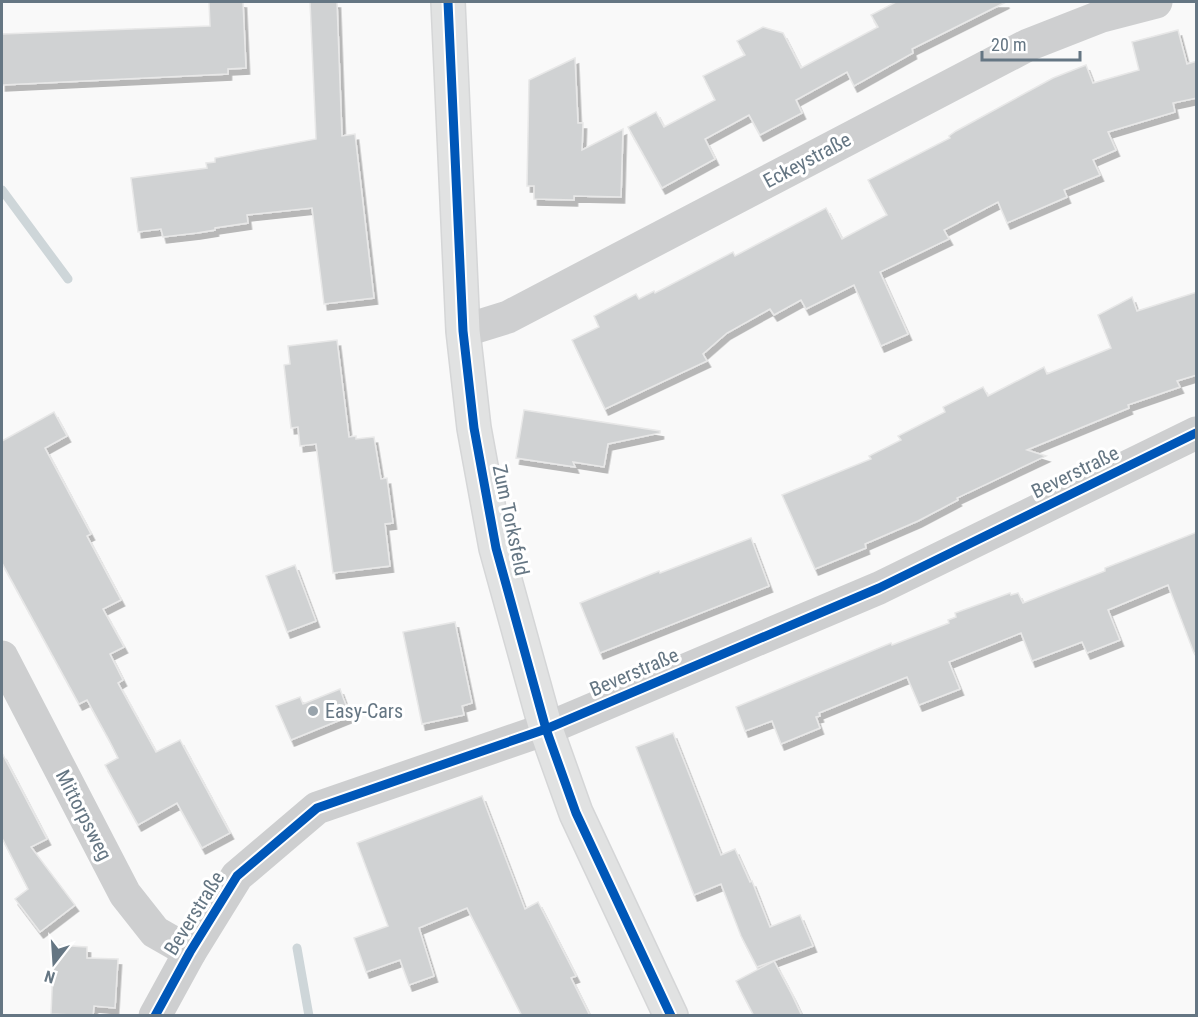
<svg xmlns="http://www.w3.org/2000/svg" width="1198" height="1017" viewBox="0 0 1198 1017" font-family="'Roboto Condensed',sans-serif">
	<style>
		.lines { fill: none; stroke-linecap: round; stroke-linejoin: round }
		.stream { stroke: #ced6d9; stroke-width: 9 }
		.building { fill: #d0d2d3; stroke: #e8e8e8; stroke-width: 1.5; filter: url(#shadow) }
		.major-casing { stroke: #d5d6d7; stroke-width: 36 }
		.minor { stroke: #cecfd0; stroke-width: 33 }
		.major { stroke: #e1e2e2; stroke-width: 33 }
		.cycleway-casing { stroke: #fff; stroke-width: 13 }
		.cycleway { stroke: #0057b8; stroke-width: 9 }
		.poi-dot { fill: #99a4ac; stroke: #fff; stroke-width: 2 }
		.labels { text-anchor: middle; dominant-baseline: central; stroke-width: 6; stroke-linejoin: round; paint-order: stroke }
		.street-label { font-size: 20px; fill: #657683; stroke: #fff }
		.poi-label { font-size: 20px; fill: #657683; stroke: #fff; text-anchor: start }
	</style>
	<defs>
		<filter id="shadow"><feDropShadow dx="3.5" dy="6" stdDeviation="0" flood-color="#0004"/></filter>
	</defs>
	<rect width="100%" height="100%" fill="#f9f9f9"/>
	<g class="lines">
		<!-- stream -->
		<g class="stream">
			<path d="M2,190l66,89"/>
			<path d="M297,948l12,68"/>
		</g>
	</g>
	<!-- building -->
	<g class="building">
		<path d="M209,2h34l3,66 -18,1v5l-226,11v-51l208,-8z"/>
		<path d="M310,2h27l5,134 13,-2 19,164 -50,6 -12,-96 -65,7 1,8 -33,5v2l-18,3 -34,4 -2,-8 -23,3 -7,-54 76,-10 -1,-5 9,-1v-4l101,-19z"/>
		<path d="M896,2h110l-94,47 1,4 -59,33 -7,-14 -51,28 6,13 -42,22 -11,-20 -44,24 10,20 -53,29 -34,-61 28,-15 8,15 51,-27 -12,-24 42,-21 -8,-14 26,-14 20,6 18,35 77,-41 -7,-12z"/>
		<path d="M1178,30l9,34 10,-3v37l-24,5 2,9 -67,20 8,18 -23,10 7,15 -36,15 3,7 -60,26 -9,-21 -54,28 5,9 -69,33 28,62 -27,12 -27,-61 -48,24 -5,-9 -27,15 -4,-6 -43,24 -24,21 4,7 -102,48 -33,-69 27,-13 -5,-11 42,-22 3,5 15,-8 1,2 78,-41 2,4 91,-48 16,31 45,-24 -19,-35 82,-42 -1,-2 7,-5 97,-53 33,-13 7,18 46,-13 -7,-28z"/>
		<path d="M575,58l3,65h5l-1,27 41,-21 -2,68 -47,-1v4l-40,-1v-13h-7l2,-106z"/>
		<path d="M1197,292v83l-20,6 3,6 -52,18 1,3 -102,42 19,6 -89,42 1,2 -40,21 -53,23 1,4 -51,21 -33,-74 89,-36 -2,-3 32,-16 -3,-4 47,-24 -2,-5 40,-20 5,9 56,-29 3,7 64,-26 -13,-33 34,-18 5,14z"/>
		<path d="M337,340l12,97 7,-1v3l18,-2 7,42 6,-1 6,45 -8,1 5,42 -57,7 -17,-129 -16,2 -2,-19 -7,1 -7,-63 6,-1 -2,-18z"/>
		<path d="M524,410l136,21v2l-52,11 -4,23 -31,-5 2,5 -59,-9z"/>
		<path d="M54,412l13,24 -22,12 46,86 -4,2 34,64 -18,9 21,38 -14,7 13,26 -5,3 38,69 24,-12 50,93 -28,15 -25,-45 -39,22 -33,-60 13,-7 -9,-18 -22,-40 -8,4 -77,-141v-122z"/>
		<path d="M1197,532v121h-3l-26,-68 -60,25 12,30 -33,13 -5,-11 -50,19 -11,-28 -72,29 11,27 -41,16 -12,-28 -88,36 1,3 -4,1 4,11 -39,16 -9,-23 -27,10 -9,-24 155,-64 1,2 57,-22 -1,-3 8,-3 -1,-4 55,-20 1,2 7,-2 5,10 82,-32v-3z"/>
		<path d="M751,538l18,48 -169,67 -20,-50 79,-32 1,2z"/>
		<path d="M295,565l21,56 -29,11 -21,-56z"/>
		<path d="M455,622l17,81 -10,3 2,9 -42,9 -19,-92z"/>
		<path d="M340,689l10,27 -59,24 -15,-34 24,-9 3,7z"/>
		<path d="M673,733l48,122 14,-6 15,33 2,-1 18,46 30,-12 13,31 -56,21 -16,-31 -20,-52 -27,11 -58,-148z"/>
		<path d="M2,753l45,86 -16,8 44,58 -35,27 -25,-33 13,-10 -26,-51z"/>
		<path d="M482,796l43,113 13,-7 38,74 -5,2 19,38h-68l-55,-108 -48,20 15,48 -25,9 -9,-25 -34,12 -12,-34 34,-12 -31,-83z"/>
		<path d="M54,945l33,2v11l31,1 -3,49 -21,-2 -1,10 -42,-2z"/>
		<path d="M774,961l18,34 10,21h-48l-18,-35z"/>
	</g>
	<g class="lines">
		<!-- major casing -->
		<g class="major-casing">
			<path id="major" d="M448,2l15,329 11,97 22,120 50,181 30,84 95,203"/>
		</g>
		<!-- minor -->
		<g class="minor">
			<path d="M463,331l45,-14 520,-272 74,-29 54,-14"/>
			<path d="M2,657l123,237 30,38 35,20"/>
			<path d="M155,1016l35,-64 47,-76 80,-68 229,-79 333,-141 317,-155"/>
		</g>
		<!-- major -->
		<use href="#major" class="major"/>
		<!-- cycleway casing -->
		<g class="cycleway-casing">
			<g id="cycleway">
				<path d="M448,2l15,329 11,97 22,120 50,181 30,84 95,203"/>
				<path d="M155,1016l35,-64 47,-76 80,-68 229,-79 333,-141 317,-155"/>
			</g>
		</g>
		<!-- cycleway -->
		<use href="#cycleway" class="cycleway"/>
	</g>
	<!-- markers -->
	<circle class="poi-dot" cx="313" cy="711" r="6"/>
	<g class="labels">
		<!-- street labels -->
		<g class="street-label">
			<text transform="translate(807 160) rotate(-28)">Eckeystraße</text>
			<text transform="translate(1075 472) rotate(-26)">Beverstraße</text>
			<text transform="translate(511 520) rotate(78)">Zum Torksfeld</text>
			<text transform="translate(634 672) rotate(-23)">Beverstraße</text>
			<text transform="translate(84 815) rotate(63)">Mittorpsweg</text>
			<text transform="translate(194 913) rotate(-58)">Beverstraße</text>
		</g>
		<!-- poi labels -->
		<g class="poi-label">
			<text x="325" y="711">Easy-Cars</text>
		</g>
	</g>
	<!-- border -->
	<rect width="1198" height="1017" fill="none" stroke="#657683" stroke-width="6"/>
	<!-- north arrow -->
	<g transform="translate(54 963) rotate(197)" stroke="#ffffff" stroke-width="4.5" paint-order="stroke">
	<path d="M0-4.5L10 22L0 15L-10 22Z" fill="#657683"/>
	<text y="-9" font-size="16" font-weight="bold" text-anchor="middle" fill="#657683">N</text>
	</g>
	<!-- scale -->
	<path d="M982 51v9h98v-9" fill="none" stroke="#657683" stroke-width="3"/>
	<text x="991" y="51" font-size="18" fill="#657683" stroke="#ffffff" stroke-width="4.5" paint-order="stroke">20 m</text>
</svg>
